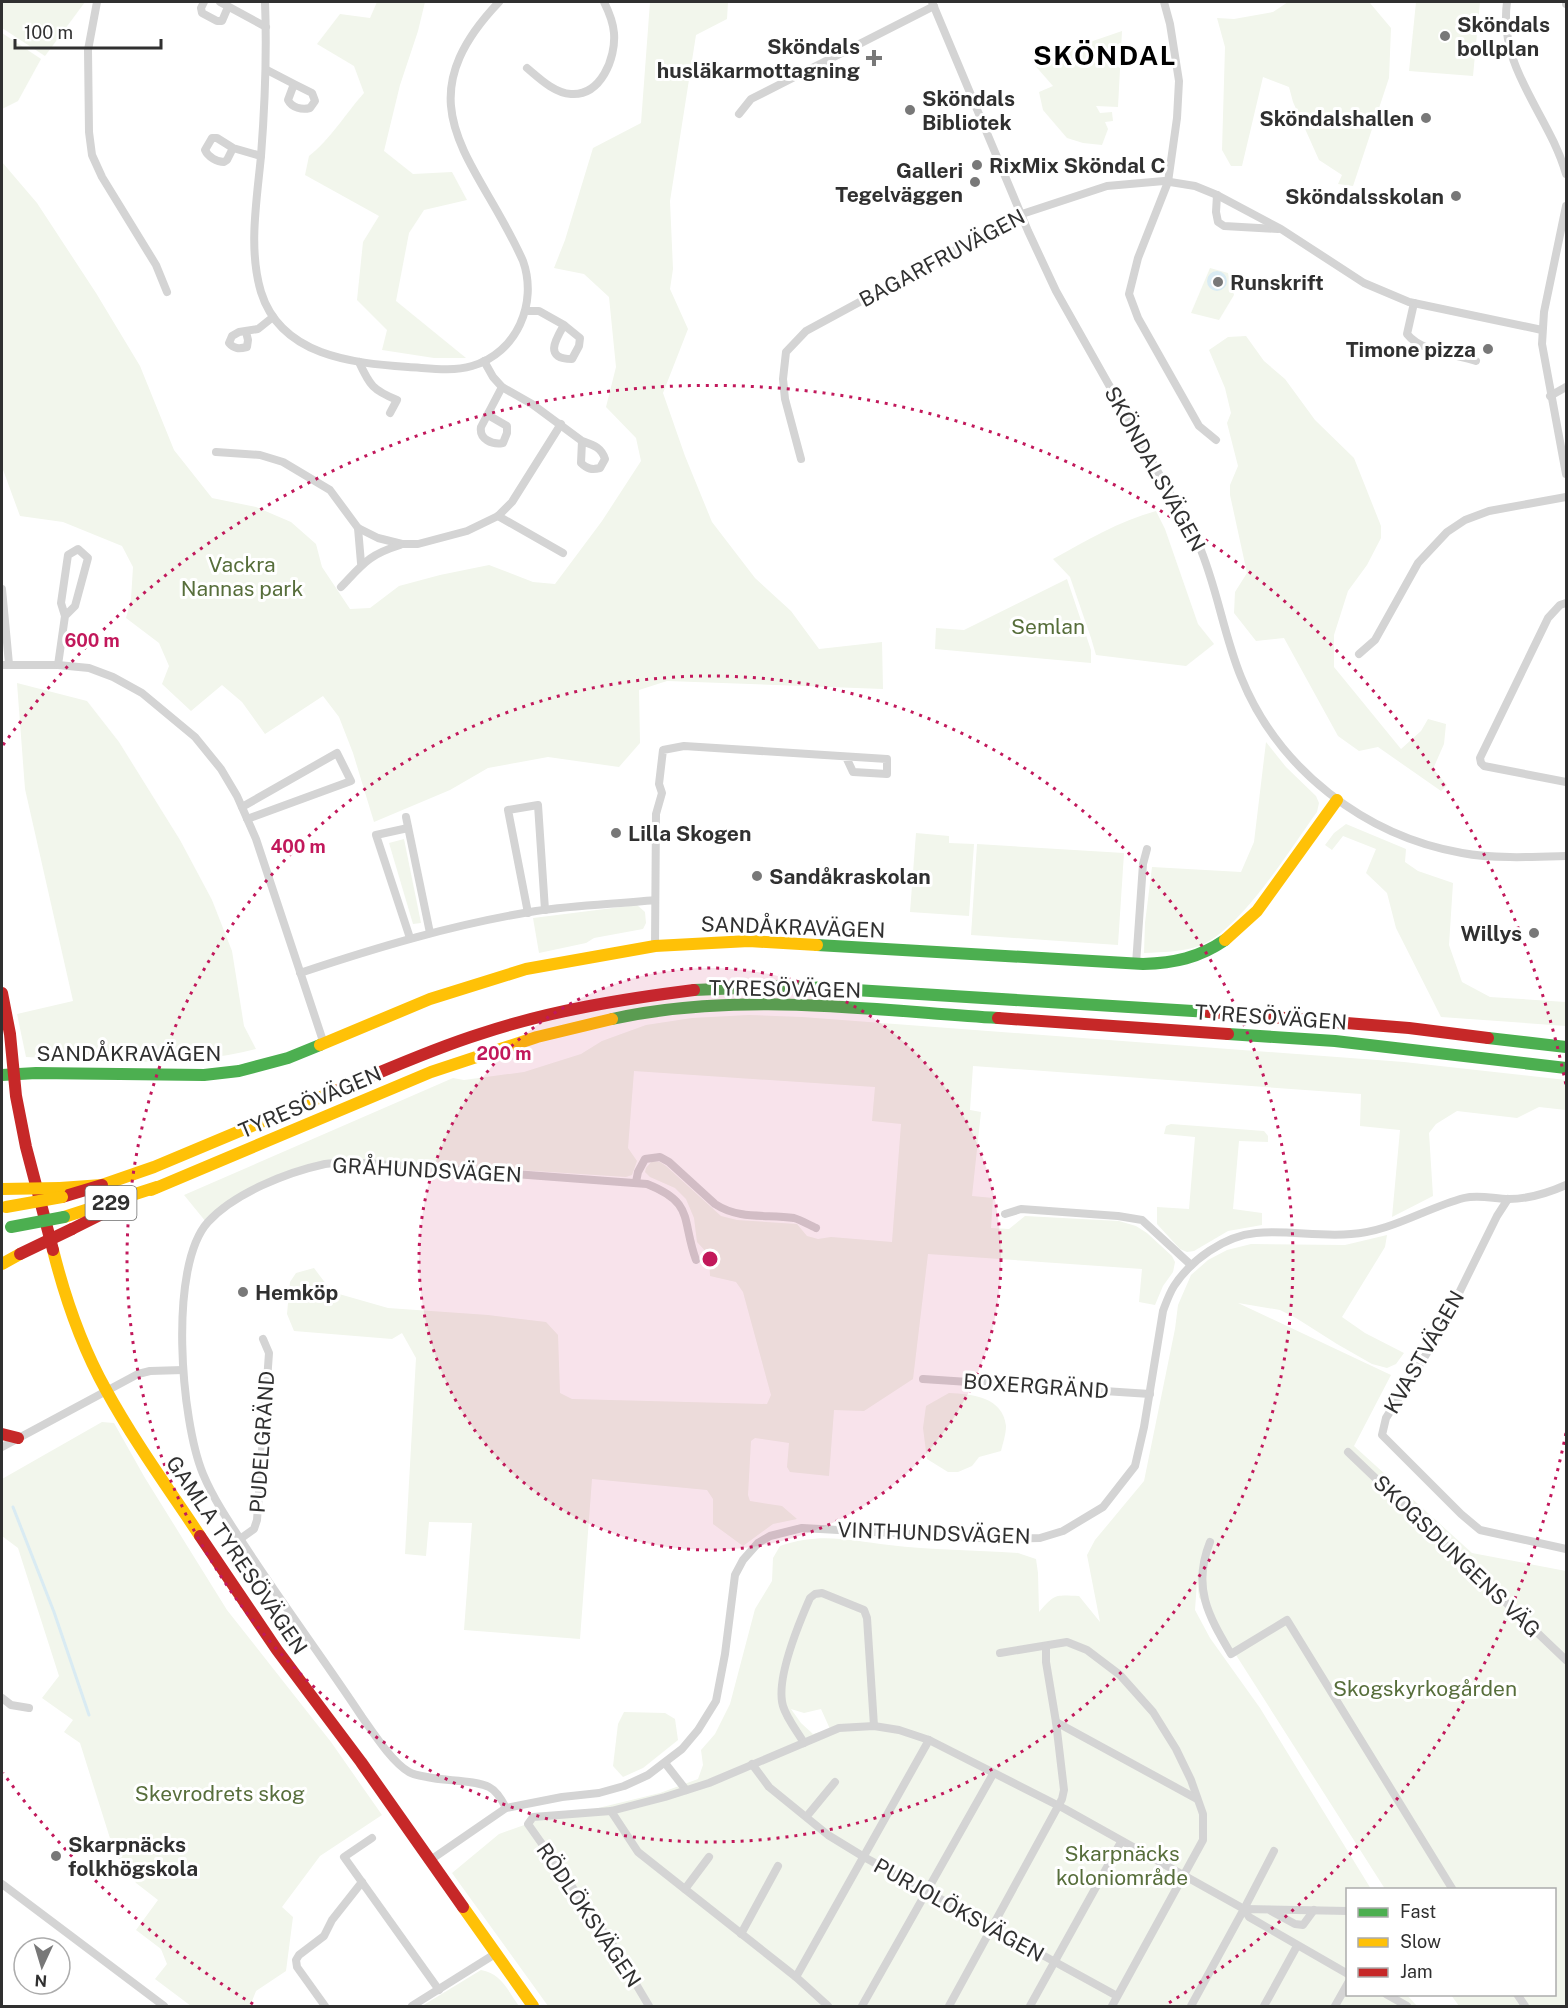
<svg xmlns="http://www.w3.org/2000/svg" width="1568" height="2008" viewBox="0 0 1568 2008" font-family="'Public Sans',sans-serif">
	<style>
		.green { fill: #f2f6ec; fill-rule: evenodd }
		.water { fill: #d9ebf3 }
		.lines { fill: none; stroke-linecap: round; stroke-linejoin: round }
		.stream { stroke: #d9ebf3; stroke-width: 3 }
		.street { stroke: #d4d4d4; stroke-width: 8 }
		.fast { stroke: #4caf50; stroke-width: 12 }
		.slow { stroke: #ffc107; stroke-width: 12 }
		.jam { stroke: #c62828; stroke-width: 12 }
		.fast-bridge { stroke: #4caf50; stroke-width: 12 }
		.slow-bridge { stroke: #ffc107; stroke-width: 12 }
		.jam-bridge { stroke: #c62828; stroke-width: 12 }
		.ring { fill: none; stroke: #c2185b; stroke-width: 3; stroke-dasharray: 3 6 }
		.poi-dot { fill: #787878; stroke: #fff; stroke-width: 2 }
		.labels { text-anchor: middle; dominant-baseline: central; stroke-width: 6; stroke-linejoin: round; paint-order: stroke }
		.shield { fill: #fff; stroke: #6e6e6e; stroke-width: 1.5 }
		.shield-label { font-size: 20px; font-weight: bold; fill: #303030 }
		.poi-label { font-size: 21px; font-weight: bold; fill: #303030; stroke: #fff; text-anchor: start }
		.street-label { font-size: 21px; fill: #303030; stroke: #fff }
		.park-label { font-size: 21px; fill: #576e3b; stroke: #fff }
		.district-label { font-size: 27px; font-weight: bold; letter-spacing: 1.5px; fill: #000; stroke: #fff }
		.centre { fill: #c2185b; stroke: #fff; stroke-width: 3 }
		.ring-label { font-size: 18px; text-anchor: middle; font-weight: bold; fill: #c2185b; stroke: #fff; stroke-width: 6; stroke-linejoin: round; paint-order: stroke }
	</style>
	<rect width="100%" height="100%" fill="#fff"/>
	<!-- green -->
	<g class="green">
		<path d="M2,2h83l-40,54 -43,-28z"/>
		<path d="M377,2h48l-7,29 -18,54 -16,66 29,23 39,-2 15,28 -43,10 -15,23 -13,68 70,57h-32l-52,-8 5,-20 -30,-30 6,-58 16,-26 -74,-41 4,-19c20,-15 38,-44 55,-63l-10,-27 -37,-22 23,-30 30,4z"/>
		<path d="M650,2h78l-1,17 -31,16 -26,166 3,68 -3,20 18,40 -25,64 22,63 27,66 43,56 36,33 28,38 63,-7 1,47 -216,-8 -28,9 1,53 -21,24 -71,-10 -60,11 -38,22 -76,32 -21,-69 -14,-36 -16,-21 -58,38 -23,-32 -20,-17 -31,26 -29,-27 7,-18 -10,-23 -33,-25 5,-19 2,-32 -11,-21 -59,-24 -43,-6 -18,-49v-305l35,41 59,90 44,73 34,84 38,48 44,9 35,15 25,22 6,23 28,42 20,-1 29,-22 41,-11 49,-10 44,17 22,2 47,-63 39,-60 -5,-23 -30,-31 10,-40 -7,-70 -25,-23 -30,-6 11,-28 28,-92 48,-25z"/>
		<path d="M1288,2l82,1 21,25 -2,50 -36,108 -15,-2 4,-9 -23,-15 -26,-58 -4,-15 -26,-10 -21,89h-11l-9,-16 3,-103 -8,-29 17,1 39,-7z"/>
		<path d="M1416,2h64l-7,74 -64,-5z"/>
		<path d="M1122,31l-4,76 -22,-1 4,7 12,-1 1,9 -8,1 3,7 -6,16 -19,-2 -16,-5 -24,-28 -4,-18 14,-6 -21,-24z"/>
		<path d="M2,33l39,26 -23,42 -16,8z"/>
		<path d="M1210,268l18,5 6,22 -15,25 -28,-7z"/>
		<path d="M1246,336l18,25 21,18 30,41 39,38 27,68v12l-14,27 -19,26 -14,44v32l67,82 20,-18 7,-12 18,5 -2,20 -11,25 14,16 -6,6 -63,-44 -19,4 -21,-15 -54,-98 -28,3 -22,-28 1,-21 12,-19 -17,-78v-10l8,-19 -11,-43 4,-10 -6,-25 -16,-38 19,-13z"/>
		<path d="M1156,511l9,18 33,95 16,20 -28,22 -90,-11 -5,-17 -21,-61 -17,-18c33,-18 66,-38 103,-48z"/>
		<path d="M1067,579l24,71v13l-156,-14 1,-21 28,2z"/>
		<path d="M17,683l70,18 32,41 61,98 32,60 20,51 12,75 12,23c-75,20 -154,11 -230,8l-9,-43 56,-13 -48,-212z"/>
		<path d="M1266,742l20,25 30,29 3,7 -2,9c-27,37 -77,119 -118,134 -17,6 -36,6 -55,7l1,-30 7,-56 89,5 13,-30z"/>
		<path d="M1346,824l60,25 -1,13 13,9 35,12 -4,62 13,37 28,15 76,5v24l-125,-9 -45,-89 -9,-35 -21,-20 10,-24 -33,-13 -11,14 -7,-5 9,-12z"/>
		<path d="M916,833l33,3v7l25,1 -5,72 -59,-4z"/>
		<path d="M404,839l17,84 -8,1 -24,-81z"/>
		<path d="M977,844l147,9 -6,92 -147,-10z"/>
		<path d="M637,905l8,7 1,11 -3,6 -49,9 -8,5 -47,10 -6,-35z"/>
		<path d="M749,1015l53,2 602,45 162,18v30l-27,-3 -22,11 -60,-7 -21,13 -7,9 4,63 -41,21 8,-87 -40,-4 1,-32 -388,-28 -3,44 11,2 -9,84 21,2 -2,30 18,1 16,-13 94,5 17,5 11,7 25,23 3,6 -2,10 -10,14 -8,19 -16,-3 3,-33 -214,-15 -15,125 -49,32 -30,-1 -5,66 -39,-4 -3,-5 2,-24 -34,-5 -4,3 -3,54 2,6 32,5 15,13 -24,5 -30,22 -30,-22v-25l-6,-9 -115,-11 -12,160 -116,-9 8,-107 -43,-1 -3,34 -21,-2 11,-196 -14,-25 -10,6 -98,-8 -7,-17 3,-32 6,-9 18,-5 18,24 56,16 100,7 58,7 12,13 2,58 12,6 195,5 4,-9 -28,-103 -7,-10 -26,-6 -1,-21 -12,-13 -3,-24 -8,-19 -11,-11 -25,-11 -5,-5 1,-4 6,-7 8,1 6,4 55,50 16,4 60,4 10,12 11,3 13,-2 61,5 9,-118 -29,-3 3,-34 -241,-16 -6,77 9,13 -5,14 -6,2 -287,-19 -21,4 -55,22 -57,38 -22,-27 269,-117 11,2 60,-8 57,-18 21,-13 44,-16 46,-7z"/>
		<path d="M1171,1124l93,7 4,5v6l-29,-1 -6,68 29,4v12l-34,6 -34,20 -7,1 -7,-3 -23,-25v-17l32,2 6,-72 -31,-3 2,-8z"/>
		<path d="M1387,1235l-2,12 -43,70 23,16 39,20 -8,11 -9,4 -15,-4 -35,-20 -41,-26 -16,-8 -42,-7 153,72 -37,71 118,107 94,18v435h-107l-8,-11 103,-1v-104l-169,-1 -186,-292 -2,-15 -2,28 15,28 50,70 111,181 -23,1v104l59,1 10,11h-869l-96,-133 47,-39 48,-17 43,-7 70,-17 38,-14 5,-14 -2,-15 14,-16 15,-30 25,-95 17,-28 1,-23 7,-12c39,-14 69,-6 109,-1 42,5 86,5 129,8l18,6 2,14 1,39c16,-18 15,-17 40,-16l21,26 -13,-67 8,-15 49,-59 31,-152 3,-24 13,-30 17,-15 19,-10 24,-6 94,1zM791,1709l13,4 17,-4 9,20 -17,5 -12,-11z"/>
		<path d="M949,1393c23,1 54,4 57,33 0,8 -3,17 -5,25l-22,6 -7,9 -14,6h-10l-21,-13 -4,-31 3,-22z"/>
		<path d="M102,1422l12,1 31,55 82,132 104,132 51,73 -62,41 -38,51 11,10 -7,54 -30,20 -6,15h-59l-36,-27 12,-15 -6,-15 -25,-19 22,-30 -22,-17 -22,-32 -34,-108 -16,-11 9,-12 -31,-22 17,-22 -41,-128 -16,-12v-57z"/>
		<path d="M624,1712l41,1 10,6 3,21 -35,28 -20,9 -10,-11 5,-42z"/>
		<path d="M481,1970c20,3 27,21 38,36h-97z"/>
	</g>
	<!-- water -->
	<circle class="water" cx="1217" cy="281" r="10"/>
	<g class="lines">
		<!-- stream -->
		<path class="stream" d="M13,1507l41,105 35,103"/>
		<!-- street -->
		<g class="street">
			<path d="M97,2l-9,48 1,82 3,23 10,22 54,88 11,27"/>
			<path d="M204,2l-3,6 1,5 15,8h5l6,-14"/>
			<path d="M220,2l46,25"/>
			<path d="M265,2c2,51 0,102 -4,154 -4,43 -13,93 0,136 20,64 91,71 147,75 20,1 44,5 64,-1 45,-13 66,-63 51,-105 -45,-102 -124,-154 -24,-259"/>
			<path d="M932,2l96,229 28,60 142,252c19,43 25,90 43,134 37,92 124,159 221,176 31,6 73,4 104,3"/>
			<path d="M1164,2l6,22 9,57 -2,37 -9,64 -30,76 -9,36 9,24 61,108 17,14"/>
			<path d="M1507,2c-9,67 42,112 59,172"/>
			<path d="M1566,2v2"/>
			<path d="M527,68c12,10 27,25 44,26 30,2 45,-36 43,-61 -1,-12 -5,-21 -10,-31"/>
			<path d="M267,70l27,14 -6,16c4,8 14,10 22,8l5,-7 -3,-8 -18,-9"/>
			<path d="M739,114l12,-15 183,-93"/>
			<path d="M233,148l-6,12 -3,2c-7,0 -16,-5 -19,-12l7,-12h5l16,10 28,8"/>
			<path d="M1217,195l-1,17 2,10 6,4 54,3"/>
			<path d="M1566,206l-22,106 -2,32 24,130"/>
			<path d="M1414,303l-7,31c14,18 48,20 69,27"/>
			<path d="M526,311h13l25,14c-8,14 -21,34 8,34l7,-13 1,-8 -16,-13"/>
			<path d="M246,332l2,8 -1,7c-8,2 -13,2 -18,-4l3,-7 7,-4 19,-3 15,-12"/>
			<path d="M484,361l9,16 9,10 30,17 50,37 -1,22c6,6 11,7 19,5l5,-9c-4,-12 -12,-14 -23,-18"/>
			<path d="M359,362c11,24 14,28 38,38l-7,13"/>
			<path d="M1550,396l16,-9"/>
			<path d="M488,415l19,11v7l-4,10c-11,2 -24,-4 -22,-16l21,-40"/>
			<path d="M216,452l44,3 23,7 47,28 28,38 20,10 24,6h16l49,-13 31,-15 14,-14 49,-78"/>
			<path d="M801,459l-16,-60 -2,-20 3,-27 20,-21 216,-117 85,-28 57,-5 31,5 22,9 64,34 83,54 45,19 133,28"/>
			<path d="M498,516l65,37"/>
			<path d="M358,528l3,35"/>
			<path d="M341,587c22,-23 27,-32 59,-42"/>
			<path d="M2,589l7,75"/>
			<path d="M1566,603l-6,2 -12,13 -68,140 1,5 3,3 82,16"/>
			<path d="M1359,654l16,-14 43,-77 29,-31 18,-12 24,-9 77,-14"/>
			<path d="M2,665h56l31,3 24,9 29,16 53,44 26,32 16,27 19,43 68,205"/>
			<path d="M58,665l7,-49 10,-10 13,-48 -10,-9 -10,6 -7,48 4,13"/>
			<path d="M242,807l95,-54 14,28 -104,38"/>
			<path d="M406,817l24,116"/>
			<path d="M408,828l-32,7 34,103"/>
			<path d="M528,913l-20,-103 30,-5 7,105"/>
			<path d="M655,946l1,-132 6,-21 -3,-9 4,-34 21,-4 203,13v15l-34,-2 -7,-15"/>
			<path d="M1136,964l7,-100 4,-15"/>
			<path d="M300,973c78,-26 155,-49 236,-62 39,-6 80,-7 119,-11"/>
			<path d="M636,1182l2,-10 7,-13 15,-2 9,5 46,42c24,16 52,10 79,14 7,2 15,7 22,10"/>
			<path d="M1508,1199l-11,17 -39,79 -31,58 -41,65 -4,17 79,79 19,16 86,19"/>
			<path d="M1005,1214l16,-5 97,7 24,4 49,45"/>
			<path d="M923,1379l227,15"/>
			<path d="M2,1447l136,-73 12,-3 33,-1"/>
			<path d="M1348,1452l218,208"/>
			<path d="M240,1539l14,-10 3,-9 12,-167 -6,-14"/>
			<path d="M1210,1542c-18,45 -2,73 21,112l56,-34 166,270"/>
			<path d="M1000,1653l67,-11 20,8 33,25 33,37 23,37 15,31 12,34v26l-91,166"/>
			<path d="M2,1698l9,7 18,3"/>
			<path d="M1056,1722l141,77"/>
			<path d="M804,1743c-7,-12 -17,-24 -21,-37 -8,-27 16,-83 27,-108l5,-4 7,-1 42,17 3,8 7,108"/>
			<path d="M665,1763l21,27"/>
			<path d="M752,1764l17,23 59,48 36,22 253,139"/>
			<path d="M506,1808c-4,-8 -9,-17 -17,-21 -13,-7 -46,-6 -62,-10 -6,-1 -13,-2 -18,-5 -17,-10 -35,-38 -47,-55 -35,-53 -73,-104 -108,-157 -18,-28 -38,-55 -51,-86 -22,-53 -35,-208 5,-252 26,-29 80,-50 117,-58 13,-2 28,-1 41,-1l281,21c48,19 34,35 49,76"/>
			<path d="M611,1811l27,41 158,125 32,29"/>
			<path d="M807,1816l28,-34"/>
			<path d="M372,1838l-28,19 95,133"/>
			<path d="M429,1861l77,-53 56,-11 37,-4 25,-7 24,-11 34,-26 16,-19 18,-29 9,-47 10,-79 8,-15 15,-17 12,-7 32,-8 199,11 39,-1 23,-7 40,-24 32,-41 9,-39 19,-116c3,-8 6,-17 11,-25 17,-26 50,-50 82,-53 31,-3 64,4 95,1 39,-2 75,-26 113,-36 15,-4 30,1 45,1 20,0 39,-6 57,-14"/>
			<path d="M2,1884l162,122"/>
			<path d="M685,1889l24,-32"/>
			<path d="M1244,1909l30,-58"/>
			<path d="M1271,1911l24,13 8,1 11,-15"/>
			<path d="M741,1934l37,-68"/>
			<path d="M796,1977l133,-237"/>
			<path d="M1386,1994l21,12"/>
			<path d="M1517,1994l8,12"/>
			<path d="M325,2006l-28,-39 -1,-7 3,-5 25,-19 8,-16 30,-38"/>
			<path d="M412,2006l83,-52"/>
			<path d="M649,2006l-38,-64 -83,-118 5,-7 78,-6 54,-14 44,-14 130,-55 35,-2 25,4 30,10 136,69 179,100 5,8 99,57"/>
			<path d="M862,2006l131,-232"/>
			<path d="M949,2006l113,-207 2,-9 -8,-68 -10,-60v-16"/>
			<path d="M1030,2006l91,-164"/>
			<path d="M1191,2006l53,-97 104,2"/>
			<path d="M1264,2006l33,-60"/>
			<path d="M1335,2006l13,-23"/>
		</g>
		<!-- fast -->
		<g class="fast">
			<path d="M817,945l326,19c31,-1 56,-6 82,-24"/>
			<path d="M694,990l97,-4 418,26"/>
			<path d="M612,1019c127,-28 258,-9 386,-1"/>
			<path d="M1228,1034l107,7 231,27"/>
			<path d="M1488,1038l78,9"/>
			<path d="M2,1075l34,-2 168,2 35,-4 49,-13 32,-13"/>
		</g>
		<!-- slow -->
		<g class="slow">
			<path d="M1225,940l32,-29 80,-111"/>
			<path d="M320,1045l110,-46 96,-30 129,-23 94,-5 68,4"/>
			<path d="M60,1188l42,-3 52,-18 186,-78"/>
			<path d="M151,1190l280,-118 106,-35 75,-18"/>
			<path d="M64,1217l93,-30"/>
			<path d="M53,1250c12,48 29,97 53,140 28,51 62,98 94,146"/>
			<path d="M2,1264l18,-10"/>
			<path d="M463,1907l70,99"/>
		</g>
		<!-- jam -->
		<g class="jam">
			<path d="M2,993l8,41 6,62 10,51 27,103"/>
			<path d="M1209,1012l200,16 79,10"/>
			<path d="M998,1018l230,16"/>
			<path d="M340,1089c46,-19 92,-40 140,-55 69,-23 142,-35 214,-44"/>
			<path d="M62,1197l40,-12"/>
			<path d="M72,1229l52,-26"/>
			<path d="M2,1434l16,4"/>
			<path d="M200,1536l77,114 84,112 102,145"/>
		</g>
		<!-- fast-bridge -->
		<path class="fast-bridge" d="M11,1227l53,-10"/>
		<!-- slow-bridge -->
		<g class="slow-bridge">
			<path d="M2,1189l58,-1"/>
			<path d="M6,1207l56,-10"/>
		</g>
		<!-- jam-bridge -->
		<path class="jam-bridge" d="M20,1254l52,-25"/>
	</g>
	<!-- distance rings -->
	<circle cx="710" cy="1259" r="291" fill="#c2185b" fill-opacity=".12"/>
	<g class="ring">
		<circle cx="710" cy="1259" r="291"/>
		<circle cx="710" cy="1259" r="583"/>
		<path d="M1566 1433A874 874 0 0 1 1167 2004M253 2004A874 874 0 0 1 3 1773M3 745A874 874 0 0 1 1566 1085"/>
	</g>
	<!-- markers -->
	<g class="poi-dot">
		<circle cx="1445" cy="36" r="6"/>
		<path d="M871 49h6v6h6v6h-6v6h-6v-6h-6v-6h6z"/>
		<circle cx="910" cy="110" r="6"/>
		<circle cx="1426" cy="118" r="6"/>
		<circle cx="977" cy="165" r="6"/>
		<circle cx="975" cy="182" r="6"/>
		<circle cx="1456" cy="196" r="6"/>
		<circle cx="1218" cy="282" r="6"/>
		<circle cx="1488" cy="349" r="6"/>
		<circle cx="616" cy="833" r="6"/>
		<circle cx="757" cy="876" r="6"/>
		<circle cx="1534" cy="933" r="6"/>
		<circle cx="243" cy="1292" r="6"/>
		<circle cx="56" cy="1856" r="6"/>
	</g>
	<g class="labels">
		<!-- shield labels -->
		<rect class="shield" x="85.5" y="1186" width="51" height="34" rx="4.5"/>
		<g class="shield-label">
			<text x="111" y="1203">229</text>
		</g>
		<!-- poi labels -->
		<g class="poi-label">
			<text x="1457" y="24">Sköndals<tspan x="1457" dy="24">bollplan</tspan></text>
			<text x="860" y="46" text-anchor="end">Sköndals<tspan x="860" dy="24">husläkarmottagning</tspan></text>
			<text x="922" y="98">Sköndals<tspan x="922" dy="24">Bibliotek</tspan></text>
			<text x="1414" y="118" text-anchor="end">Sköndalshallen</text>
			<text x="989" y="165">RixMix Sköndal C</text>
			<text x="963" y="170" text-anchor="end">Galleri<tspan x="963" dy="24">Tegelväggen</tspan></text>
			<text x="1444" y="196" text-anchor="end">Sköndalsskolan</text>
			<text x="1230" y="282">Runskrift</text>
			<text x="1476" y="349" text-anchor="end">Timone pizza</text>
			<text x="628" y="833">Lilla Skogen</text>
			<text x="769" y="876">Sandåkraskolan</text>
			<text x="1522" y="933" text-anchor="end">Willys</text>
			<text x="255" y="1292">Hemköp</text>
			<text x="68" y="1844">Skarpnäcks<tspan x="68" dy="24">folkhögskola</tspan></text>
		</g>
		<!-- street labels -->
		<g class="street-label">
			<text transform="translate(942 258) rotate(-28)">BAGARFRUVÄGEN</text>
			<text transform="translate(1155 469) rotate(61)">SKÖNDALSVÄGEN</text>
			<text transform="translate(793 927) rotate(2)">SANDÅKRAVÄGEN</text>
			<text transform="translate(785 989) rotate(1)">TYRESÖVÄGEN</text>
			<text transform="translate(1271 1017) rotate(4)">TYRESÖVÄGEN</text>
			<text x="129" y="1053">SANDÅKRAVÄGEN</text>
			<text transform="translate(310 1102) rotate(-23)">TYRESÖVÄGEN</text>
			<text transform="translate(427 1170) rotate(3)">GRÅHUNDSVÄGEN</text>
			<text transform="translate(1424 1352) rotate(-60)">KVASTVÄGEN</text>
			<text transform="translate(1036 1386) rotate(4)">BOXERGRÄND</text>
			<text transform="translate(262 1442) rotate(-86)">PUDELGRÄND</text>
			<text transform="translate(934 1533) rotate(2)">VINTHUNDSVÄGEN</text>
			<text transform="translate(237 1555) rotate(56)">GAMLA TYRESÖVÄGEN</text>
			<text transform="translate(1457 1556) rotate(44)">SKOGSDUNGENS VÄG</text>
			<text transform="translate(959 1910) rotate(29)">PURJOLÖKSVÄGEN</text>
			<text transform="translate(589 1915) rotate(56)">RÖDLÖKSVÄGEN</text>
		</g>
		<!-- park labels -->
		<g class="park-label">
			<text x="242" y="564">Vackra<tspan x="242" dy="24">Nannas park</tspan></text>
			<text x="1048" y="626">Semlan</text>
			<text x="1425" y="1688">Skogskyrkogården</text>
			<text x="220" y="1793">Skevrodrets skog</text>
			<text x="1122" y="1853">Skarpnäcks<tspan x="1122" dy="24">koloniområde</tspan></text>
		</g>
		<!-- district labels -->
		<g class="district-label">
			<text x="1105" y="55">SKÖNDAL</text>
		</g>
	</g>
	<circle cx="710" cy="1259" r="9" class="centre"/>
	<g class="ring-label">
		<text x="92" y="647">600 m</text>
		<text x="298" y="853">400 m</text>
		<text x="504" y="1060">200 m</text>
	</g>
	<!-- border -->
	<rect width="1568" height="2008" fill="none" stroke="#303030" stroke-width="6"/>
	<!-- legend -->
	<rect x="1346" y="1888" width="210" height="108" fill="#ffffff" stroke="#acacac" stroke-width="1.5"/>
	<rect x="1358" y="1908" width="30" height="9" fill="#4caf50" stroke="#acacac" stroke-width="1.5"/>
	<text x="1400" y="1918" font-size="18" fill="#303030">Fast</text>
	<rect x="1358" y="1938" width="30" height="9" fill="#ffc107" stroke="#acacac" stroke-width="1.5"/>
	<text x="1400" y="1948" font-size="18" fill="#303030">Slow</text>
	<rect x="1358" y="1968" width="30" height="9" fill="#c62828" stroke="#acacac" stroke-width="1.5"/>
	<text x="1400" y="1978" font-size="18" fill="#303030">Jam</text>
	<!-- north arrow -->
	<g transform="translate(42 1966) rotate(184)"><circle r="28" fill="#ffffff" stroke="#acacac" stroke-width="1.5"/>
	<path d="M0-4.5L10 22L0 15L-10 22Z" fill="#787878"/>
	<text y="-9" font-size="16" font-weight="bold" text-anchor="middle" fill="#303030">N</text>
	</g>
	<!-- scale -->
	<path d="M15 39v9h146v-9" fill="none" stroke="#303030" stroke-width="3"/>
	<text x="24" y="39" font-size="18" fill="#303030" stroke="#ffffff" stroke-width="4.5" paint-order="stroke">100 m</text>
</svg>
